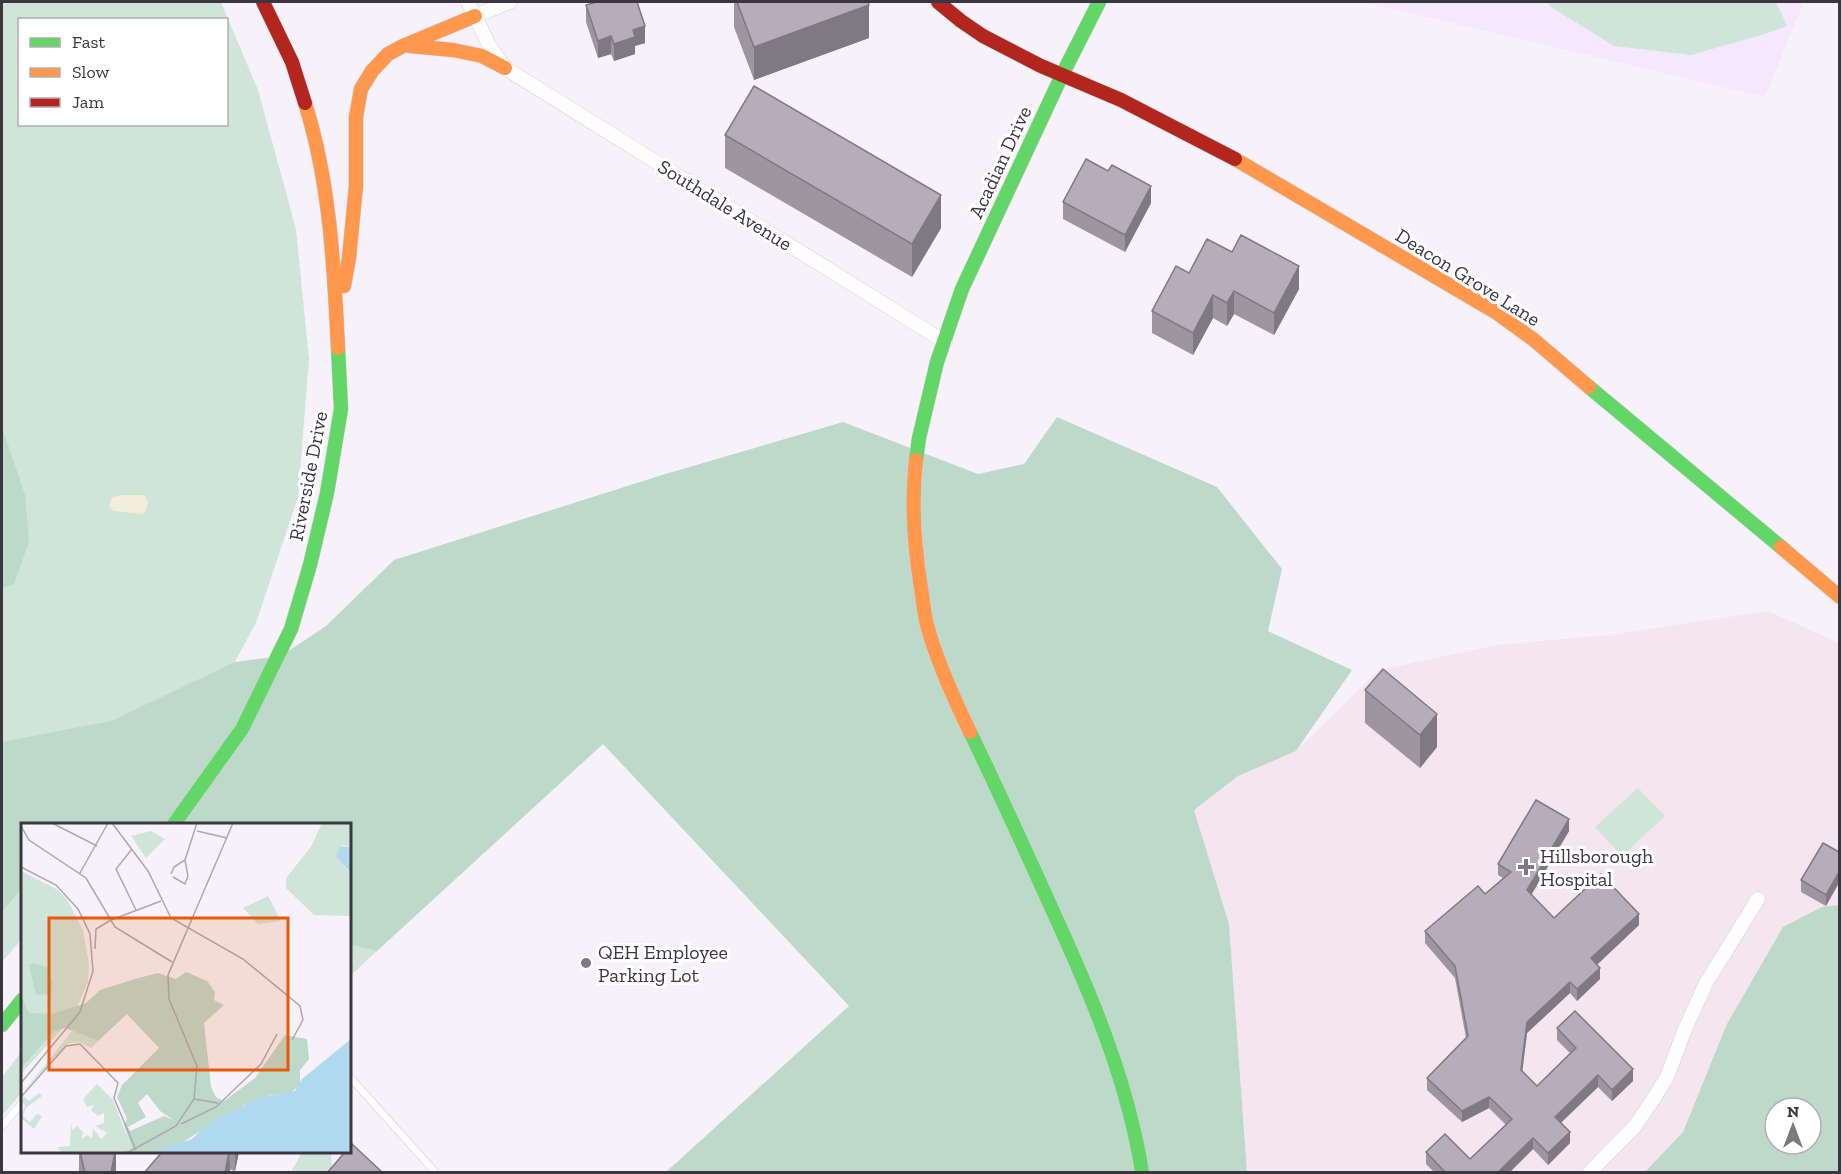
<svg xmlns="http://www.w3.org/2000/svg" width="1841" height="1174" viewBox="0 0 1841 1174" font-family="'Zilla Slab',serif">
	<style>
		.built { fill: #f5e8fc }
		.medical { fill: #f4e5ee; fill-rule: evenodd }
		.green { fill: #cfe5da; fill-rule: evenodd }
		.forest { fill: #bdd9ca; fill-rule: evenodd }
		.sand { fill: #f5eddc }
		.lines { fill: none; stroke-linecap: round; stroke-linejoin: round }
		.lane-casing { stroke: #d3ced6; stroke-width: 8 }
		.street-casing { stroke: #d3ced6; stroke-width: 15 }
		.fast-casing { stroke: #d3ced6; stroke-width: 15 }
		.slow-casing { stroke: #d3ced6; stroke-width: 15 }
		.jam-casing { stroke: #d3ced6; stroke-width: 15 }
		.lane { stroke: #fefdfe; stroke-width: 7 }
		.street { stroke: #fefdfe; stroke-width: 14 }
		.fast { stroke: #63d668; stroke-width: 14 }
		.slow { stroke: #ff974d; stroke-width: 14 }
		.jam { stroke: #b3261e; stroke-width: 14 }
		.wall { fill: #9d95a0 }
		.shaded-wall { fill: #7f7982 }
		.building { fill: #b6adba; stroke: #7f7982; stroke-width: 1.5 }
		.poi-dot { fill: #7d7881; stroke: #fff; stroke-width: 2 }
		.labels { text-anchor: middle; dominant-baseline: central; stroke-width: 6; stroke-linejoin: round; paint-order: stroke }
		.street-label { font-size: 20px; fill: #3c3640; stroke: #fff }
		.poi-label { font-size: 20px; fill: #3c3640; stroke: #fff; text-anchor: start }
		.inset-road { fill: none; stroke: #aca7b0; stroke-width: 1.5 }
		.view { fill: #e8590c; fill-opacity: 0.15; stroke: #e8590c; stroke-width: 3 }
		.inset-edge { fill: none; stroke: #3c3640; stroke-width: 3 }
	</style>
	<rect width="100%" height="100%" fill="#f7f2fa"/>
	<!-- built -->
	<path class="built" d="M1363,2h441l-39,95z"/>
	<!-- medical -->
	<path class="medical" d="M1768,611l71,32v529h-592l-18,-248 -35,-114 44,-34 58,-25 83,-81 118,-25 112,-10zM1775,1108h36v36h-36z"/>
	<!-- green -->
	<g class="green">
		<path d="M2,2h219l37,88 38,139 13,130 -11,138 -42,126 -80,147 -154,54v115l-20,23zM20,20h206v104h-206z"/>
		<path d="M1547,2h229l11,24 -22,8 -74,21 -77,-9 -63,-39z"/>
		<path d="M1638,788l27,28 -43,40 -27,-29z"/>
		<path d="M350,945l27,6 -27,25z"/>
		<path d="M22,1051v41l-20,24v-39z"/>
		<path d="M302,1152h29l1,20h-41z"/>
	</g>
	<!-- forest -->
	<g class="forest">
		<path d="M1057,417l160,70 65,82 -14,62 84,39 -56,81 -58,25 -44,34 35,114 18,248h-581l183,-166 -246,-262 -226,207 -27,-6v-121h-328v64l-20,24v-170l109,-21 124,-59 46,-6 45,-30 68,-66 268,-85 181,-53 135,52 46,-10z"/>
		<path d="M2,427l23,68 4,46 -15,43 -12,4z"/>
		<path d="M1839,905v267h-194l38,-40 44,-108 56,-97 39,-20zM1775,1108h36v36h-36z"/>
	</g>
	<!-- sand -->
	<path class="sand" d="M122,495h23l3,8 -4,11 -31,-3 -4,-5 3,-9z"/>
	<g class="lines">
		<!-- lane casing -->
		<g class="lane-casing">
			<g id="lane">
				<path d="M350,1077l85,95"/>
				<path d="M2,1126l20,-23"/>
			</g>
		</g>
		<!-- street casing -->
		<g class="street-casing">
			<g id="street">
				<path d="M468,2l21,43 16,23 440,274"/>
				<path d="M475,16l35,-14"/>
				<path d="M1590,1172l45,-46 19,-28 13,-21 18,-48 21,-46 52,-84"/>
			</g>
		</g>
		<!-- fast casing -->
		<g class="fast-casing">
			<g id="fast">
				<path d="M1589,387l192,160"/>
				<path d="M916,460l3,-22 18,-76 25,-73 100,-214 37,-73"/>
				<path d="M970,732c30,62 58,124 86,186 37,81 72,165 86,254"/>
				<path d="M174,824l68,-95 49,-100 19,-64 17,-72 14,-84 -3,-61"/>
				<path d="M2,1025l20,-25"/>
			</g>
		</g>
		<!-- slow casing -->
		<g class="slow-casing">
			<g id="slow">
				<path d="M410,46l43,4 29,6 23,12"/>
				<path d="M305,103c25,79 29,163 33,245"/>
				<path d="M1235,159l262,154 37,27 55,47"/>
				<path d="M344,286l5,-28 7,-72v-69l5,-28 11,-18 16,-17 15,-8 72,-30"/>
				<path d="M916,460c-5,43 -2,85 5,128 2,12 3,25 6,37 10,37 26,72 43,107"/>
				<path d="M1781,547l59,50"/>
			</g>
		</g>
		<!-- jam casing -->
		<g class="jam-casing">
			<g id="jam">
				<path d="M263,2l29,60 13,41"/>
				<path d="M938,2l23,19 22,15 58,30 80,34 114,59"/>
			</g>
		</g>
		<!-- lane -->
		<use href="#lane" class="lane"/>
		<!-- street -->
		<use href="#street" class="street"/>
		<!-- fast -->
		<use href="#fast" class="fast"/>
		<!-- slow -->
		<use href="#slow" class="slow"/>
		<!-- jam -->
		<use href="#jam" class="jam"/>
	</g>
	<!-- wall -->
	<g class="wall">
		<path d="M734,2h134l1,36 -115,42 -20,-53z"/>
		<path d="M586,5l59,38 -10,3v8l-21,7 -3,-7 -13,4 -12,-36z"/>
		<path d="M725,135l216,93 -29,49 -187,-109z"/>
		<path d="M1063,202l88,1 -26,49 -62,-33z"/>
		<path d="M1189,273l110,16 -25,46 -40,-21 -7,12 -14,-8 -20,37 -41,-22v-22z"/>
		<path d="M1365,690l72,57 -17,21 -55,-45z"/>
		<path d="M1569,831l-38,64 23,23 85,7 -42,40 3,14 -23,22 -7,-8 -43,40 -5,39 15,14 33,-33 -13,-13v-12l76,53 -21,20 -14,-14 -37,36 9,20 -22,22 -15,-16 -24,24h-74l-9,-9v-12l44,7 36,-34 -17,-17 -27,14 -35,-32v-12l39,-40 -11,-60 -30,-35v-12l60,-37 18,-16 -5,-3v-11z"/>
		<path d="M1839,852l-13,54 -25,-14v-12z"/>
		<rect x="79" y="1152" width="37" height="21"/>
		<path d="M162,1152h77l-4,19z"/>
	</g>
	<!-- shaded-wall -->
	<g class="shaded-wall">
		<path d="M869,5v33l-115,42v-33z"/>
		<path d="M645,26v17l-10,3v8l-21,7v-17l19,-14z"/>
		<path d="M611,36v18l-13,4v-17z"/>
		<path d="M1151,186v17l-26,49v-17z"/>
		<path d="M941,195v33l-29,49v-33z"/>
		<path d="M1299,266v23l-25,46v-22z"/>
		<path d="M1234,291v23l-7,12v-23z"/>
		<path d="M1213,295v23l-20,37v-22z"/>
		<path d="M1437,714v33l-17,21v-33z"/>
		<path d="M1569,819v12l-42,71v-12z"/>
		<path d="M1839,872v11l-13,23v-11z"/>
		<path d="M1639,914v11l-48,45v-12z"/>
		<path d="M1600,968v11l-23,22v-12z"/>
		<path d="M1570,982v11l-43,40 -6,49v-12l6,-48z"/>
		<path d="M1633,1069v12l-21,20v-11z"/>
		<path d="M1598,1075v12l-43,41v-11z"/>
		<path d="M1489,1097v11l-27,14v-11z"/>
		<path d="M1570,1132v11l-22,22v-12z"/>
		<path d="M1533,1138v11l-24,24h-12z"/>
		<path d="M115,1152h1v21h-5z"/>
		<path d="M229,1152l1,18v3h-5z"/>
		<path d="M235,1152h4l-4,19z"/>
	</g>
	<!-- building -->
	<g class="building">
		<path d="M597,2h40l8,24 -12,4 2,7 -21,7 -3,-8 -13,5 -12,-36z"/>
		<path d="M737,2h131l1,3 -115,42z"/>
		<path d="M754,86l187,109 -29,49 -187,-109z"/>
		<path d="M1086,159l22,12 4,-6 39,21 -26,49 -62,-33z"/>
		<path d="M1241,235l58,31 -25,47 -40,-22 -7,12 -14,-8 -20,38 -41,-22 24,-45 13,7 18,-34 25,13z"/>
		<path d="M1383,669l54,45 -17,21 -55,-45z"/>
		<path d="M1536,800l33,19 -42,71 27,28 47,-44 38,40 -48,44 9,10 -23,21 -7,-7 -43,40 -6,48 16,16 39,-38 -19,-20 18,-17 58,58 -21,21 -14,-15 -43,42 15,15 -22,21 -15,-15 -36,35h-51l-20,-21 19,-18 25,25 42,-40 -23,-22 -27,14 -35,-33 41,-42 -13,-70 -30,-35 53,-45 7,8 26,-22 -13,-8z"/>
		<path d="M1823,843l16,9v20l-13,23 -25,-15z"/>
		<path d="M352,1144l31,29h-56l18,-21h5v-5z"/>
		<path d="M80,1152h35l-4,21h-26z"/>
		<path d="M162,1152h67l-4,21h-81z"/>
	</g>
	<!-- markers -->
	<g class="poi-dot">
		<path d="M1523 858h6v6h6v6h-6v6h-6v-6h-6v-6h6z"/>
		<circle cx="586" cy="963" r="6"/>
	</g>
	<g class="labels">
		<!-- street labels -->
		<g class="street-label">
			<text transform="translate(1000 162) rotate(-65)">Acadian Drive</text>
			<text transform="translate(725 205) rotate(32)">Southdale Avenue</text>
			<text transform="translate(1468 277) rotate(32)">Deacon Grove Lane</text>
			<text transform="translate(308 476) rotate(-79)">Riverside Drive</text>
		</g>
		<!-- poi labels -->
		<g class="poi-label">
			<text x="1540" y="856">Hillsborough<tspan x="1540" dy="23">Hospital</tspan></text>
			<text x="598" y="952">QEH Employee<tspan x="598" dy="23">Parking Lot</tspan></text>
		</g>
	</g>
	<!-- overview -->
	<g transform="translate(21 823)">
		<rect width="330" height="330" fill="#f7f2fa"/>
		<path d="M301,0h29v24l-8,-1v19l8,8v43l-37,-1 -28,-27v-10l25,-31zM130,8l14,8 -19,19 -15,-22zM0,48l37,19 10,11 15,29 6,34 -1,18 -16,36 -51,56zM247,73l13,25 -23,3 -15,-16zM51,208l26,10 -7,7 -12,-6 -11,1 -47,52zM76,261l16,16 19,48 -12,5h-58l-5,-6 13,-1 1,-24 1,8 5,-4 6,6 -1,7 5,-4 5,3 1,-10 8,11 6,-6 -12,-7 9,-3v-10l-6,3 -7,-6 3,-5 -7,2 -4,-8zM18,270l3,3 -16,12 -3,8 7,6 7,-8 5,2 -8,13 -13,-11 4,-12 -4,-6 3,-3 5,4z" fill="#cfe5da"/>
		<path d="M13,140l13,4 5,15 -1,12 -15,1 -7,-30zM165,149l21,9 8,11 -1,8 10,5 -20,18 7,64 5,10 8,4 31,-23 30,-43 22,4 2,20 -9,11v15l-11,9 -17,1 -28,10 -68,41 -28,7h-28l12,-5 -8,-23 3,-6 -10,-22 5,-12 37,-37 -32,-34 -29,27 -33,-13 -11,3 -33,37v-72l8,17 23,1 34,-11 14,-13 35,-11 23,-6 18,6zM126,271l13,17 15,10 -11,-5 -34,15 -2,-4 18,-10 -8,-14z" fill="#bdd9ca" fill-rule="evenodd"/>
		<path d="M319,24h11v26l-15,-17zM330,216v114h-203l44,-14 18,-17 49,-24 36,-7 7,-12z" fill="#b0d9f0"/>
		<path class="inset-road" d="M31,0l45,23M91,0l36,48 23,47 72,41 57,47 3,14 -11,20M0,3l8,14 57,38 29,49 57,35M176,8l30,7M111,26l-16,20 20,41M0,44l35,18 22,24 12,25 3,37 -13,41 -59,71M59,50l28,-50M150,51l3,-7 11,-7 12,-37M152,54l12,7 3,-8 -3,-16M90,97l50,-19M74,126l1,-20 15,-9M0,274l45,-51 14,-2 38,39 -4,15 22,52M173,276l24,4M160,301l35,-17 45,-43 16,-30M106,330l49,-27 18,-27 3,-33 -28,-67 -1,-24 65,-152"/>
		<path class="view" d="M28,95h239v152h-239z"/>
		<rect width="330" height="330" class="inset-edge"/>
	</g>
	<!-- border -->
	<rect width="1841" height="1174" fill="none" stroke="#3c3640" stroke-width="6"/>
	<!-- legend -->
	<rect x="18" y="18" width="210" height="108" fill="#ffffff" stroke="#b1afb3" stroke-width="1.5"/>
	<rect x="30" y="38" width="30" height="9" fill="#63d668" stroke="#b1afb3" stroke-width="1.5"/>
	<text x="72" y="48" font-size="18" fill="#3c3640">Fast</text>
	<rect x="30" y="68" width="30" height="9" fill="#ff974d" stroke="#b1afb3" stroke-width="1.5"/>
	<text x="72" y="78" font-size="18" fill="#3c3640">Slow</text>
	<rect x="30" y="98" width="30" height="9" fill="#b3261e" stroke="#b1afb3" stroke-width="1.5"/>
	<text x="72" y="108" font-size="18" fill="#3c3640">Jam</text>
	<!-- north arrow -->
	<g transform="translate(1793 1126)"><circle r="28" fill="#ffffff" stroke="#b1afb3" stroke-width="1.5"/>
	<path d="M0-4.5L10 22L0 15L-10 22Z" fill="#7d7881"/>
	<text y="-9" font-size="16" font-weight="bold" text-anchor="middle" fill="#3c3640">N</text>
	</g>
</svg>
